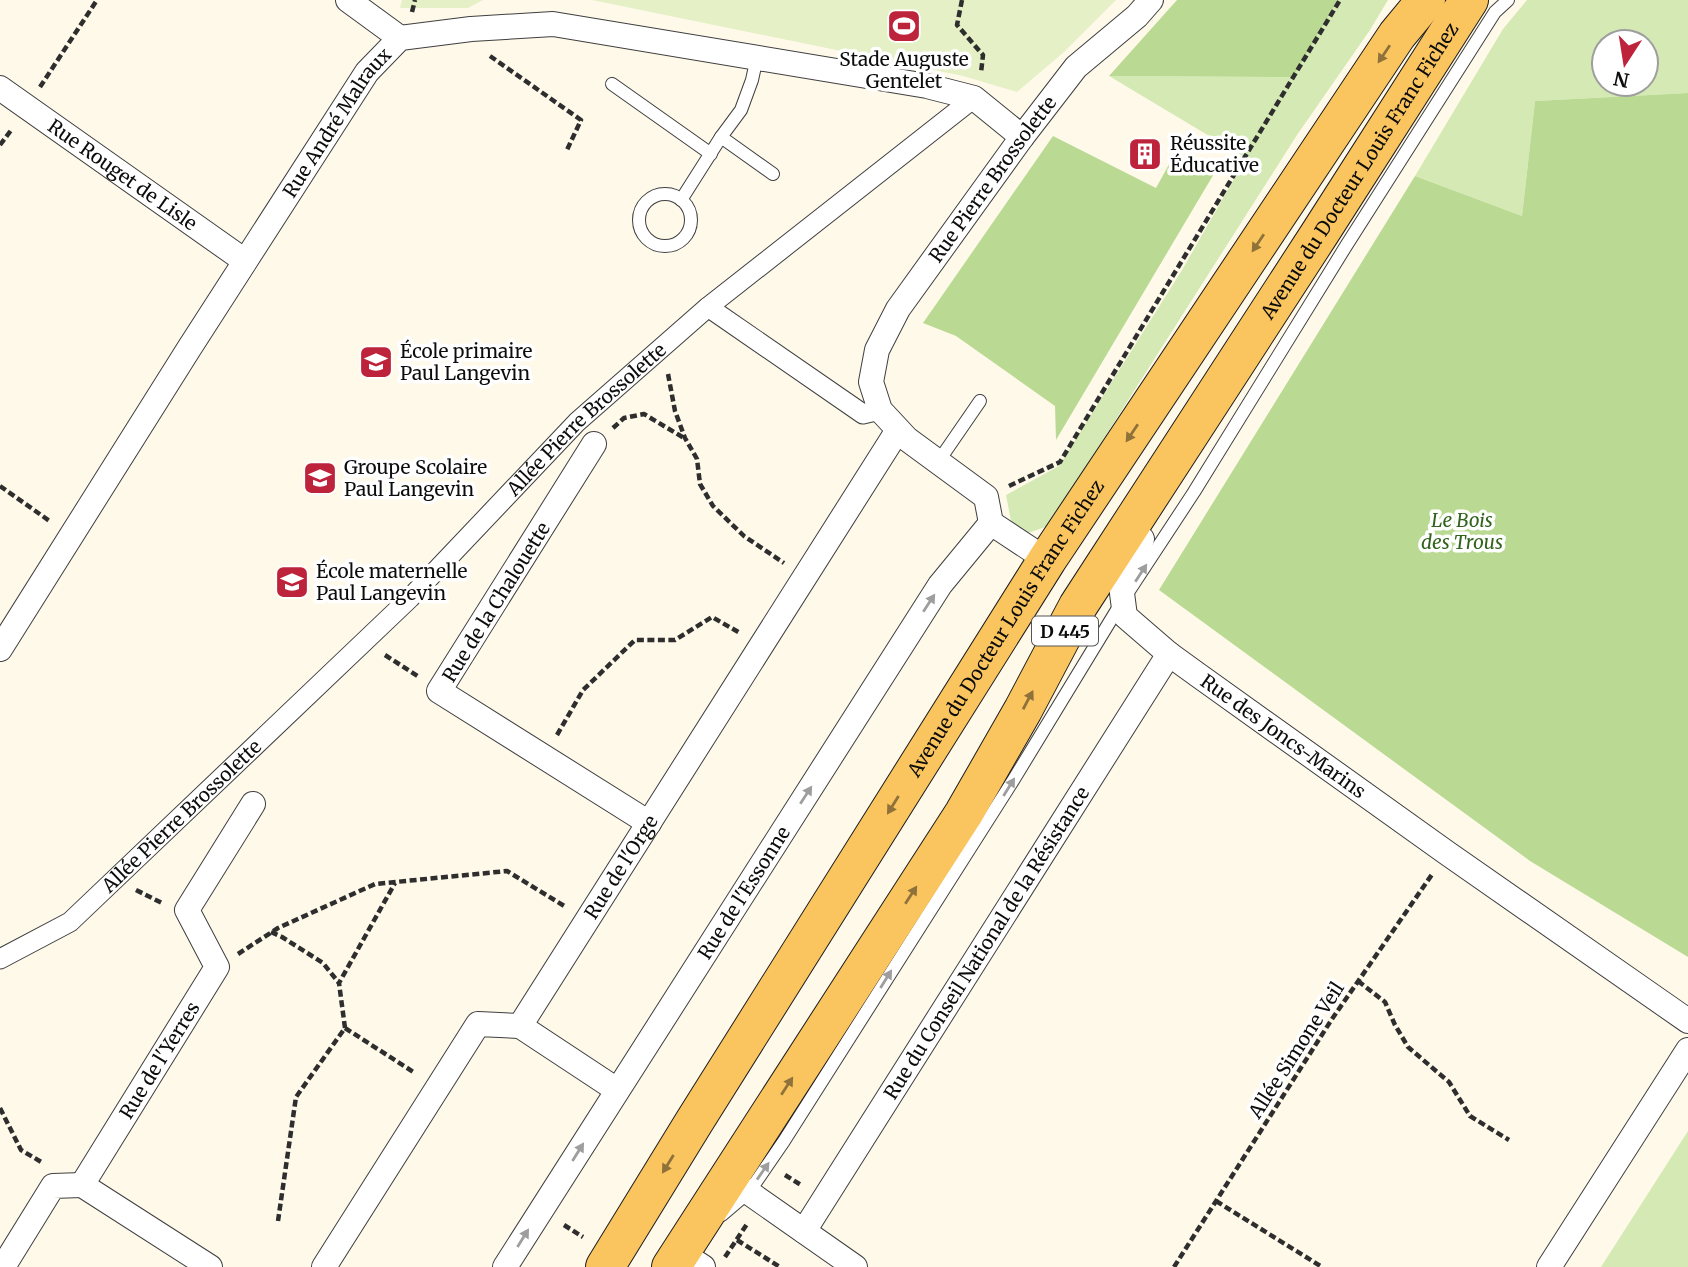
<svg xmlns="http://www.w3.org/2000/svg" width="1688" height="1267" viewBox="0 0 1688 1267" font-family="Merriweather,serif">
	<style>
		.green { fill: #d5e9b4; fill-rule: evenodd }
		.forest { fill: #bada93 }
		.pitch { fill: #e6f0c6 }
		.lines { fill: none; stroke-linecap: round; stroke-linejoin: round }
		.service-casing { stroke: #3f3f3f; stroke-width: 14 }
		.pedestrian-casing { stroke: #3f3f3f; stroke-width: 21 }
		.minor-casing { stroke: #3f3f3f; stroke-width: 26 }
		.primary-casing { stroke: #1d1d1d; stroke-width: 40 }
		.path { stroke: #2e2e2e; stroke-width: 4.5; stroke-dasharray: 7 3.5; stroke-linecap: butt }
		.service { stroke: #fff; stroke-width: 12 }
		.pedestrian { stroke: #fff; stroke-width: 19 }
		.minor { stroke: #fff; stroke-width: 24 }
		.primary { stroke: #fac55f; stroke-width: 38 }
		.oneway { fill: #8f723a }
		.oneway2 { fill: #9e9e9e }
		.labels { text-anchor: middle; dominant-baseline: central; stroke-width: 7; stroke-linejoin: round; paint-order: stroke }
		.shield { fill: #fff; stroke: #555; stroke-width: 2 }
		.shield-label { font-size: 18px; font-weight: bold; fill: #0c0c0c }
		.poi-label { font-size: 19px; fill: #0c0c0c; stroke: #fff; text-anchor: start }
		.street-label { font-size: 19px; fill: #0c0c0c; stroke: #fff }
		.park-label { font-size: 19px; font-style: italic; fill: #32631c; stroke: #fff }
	</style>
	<rect width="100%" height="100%" fill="#fff9ea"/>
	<!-- green -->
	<g class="green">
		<path d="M1338,0h50l-18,30 -73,105 -249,391 -23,8 -14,-13 -5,-26 53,-29 123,-196 64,-112 -137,-82 184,1z"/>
		<path d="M1527,0h161v93l-153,8 -13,115 -107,-40 88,-147zM1604,42h42v42h-42z"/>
		<path d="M1688,1131v136h-87z"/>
	</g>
	<!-- forest -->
	<g class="forest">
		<path d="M1177,0h161l-45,77 -184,-1z"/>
		<path d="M1688,93v864l-158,-96 -371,-271 256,-414 107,40 13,-115z"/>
		<path d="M1053,136l103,52 17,-31 45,10 -162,273 -1,-34 -99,-70 -33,-13z"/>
	</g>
	<!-- pitch -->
	<g class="pitch">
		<path d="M402,0h81l-15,8h-68z"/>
		<path d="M592,0h524l-52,52 -47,40 -54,-16z"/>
	</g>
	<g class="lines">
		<!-- service casing -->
		<g class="service-casing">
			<g id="service">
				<path d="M612,84l99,70"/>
				<path d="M721,137l52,37"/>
				<circle cx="665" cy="220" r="26"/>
				<path d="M681,200l40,-63 20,-27 11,-30 5,-23"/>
				<path d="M938,462l42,-61"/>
				<path d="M722,1215l27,-23 35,-51 230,-362 109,-179 71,-108 152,-246 149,-234 13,-12"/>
			</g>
		</g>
		<!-- pedestrian casing -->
		<g class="pedestrian-casing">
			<g id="pedestrian">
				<path d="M708,307l155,107 17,-4"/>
				<path id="s1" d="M0,959l70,-37 340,-324 167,-176 131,-115 266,-209"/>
			</g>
		</g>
		<!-- minor casing -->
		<g class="minor-casing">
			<g id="minor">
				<path d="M348,0l52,38"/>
				<path id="s2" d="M0,88l245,173"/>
				<path d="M594,444l-155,247 210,132"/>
				<path id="s3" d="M1142,539l-22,39 5,38 44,38 29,21 249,178 241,168"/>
				<path id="s4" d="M1047,560l-56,-37 -5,-26 -79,-58 -27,-29 -9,-28 6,-32 21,-41 124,-172 54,-70 61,-51 14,-16"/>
				<path id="s5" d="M0,649l190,-302 177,-275 33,-34 71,-9 82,-5 374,62 47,12 48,39"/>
				<path d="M520,1026l97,64"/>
				<path d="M728,1178l127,89"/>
				<path id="s6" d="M804,1231l365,-577"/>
				<path d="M680,1252l23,15"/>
				<path d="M3,1267l50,-81 29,-1"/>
				<path id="s7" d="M210,1267l-128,-82 135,-218 -30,-57 66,-106"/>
				<path id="s8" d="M324,1267l154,-243 42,2 378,-596"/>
				<path id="s9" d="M505,1267l435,-682 51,-62"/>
				<path d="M1549,1267l139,-217"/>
			</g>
		</g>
		<!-- primary casing -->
		<g class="primary-casing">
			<g id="primary">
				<path id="s10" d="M605,1267l89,-145 353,-562 350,-525 29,-35"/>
				<path id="s11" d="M671,1267l293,-454 59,-103 55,-104 242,-373 149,-233"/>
			</g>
		</g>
		<!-- path -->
		<g class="path">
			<path d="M962,0l-5,25 26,30 -2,18"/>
			<path d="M412,12l3,-12"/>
			<path d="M490,56l91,64 -15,32"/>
			<path d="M40,87l57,-87"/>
			<path d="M0,145l12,-16"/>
			<path d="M668,374l7,37 10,27 12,21 3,25 13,22 31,30 40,27"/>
			<path d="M613,428l11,-10 20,-4 40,24"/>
			<path d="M0,486l51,36"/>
			<path d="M1009,486l51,-24 280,-462"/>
			<path d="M385,655l34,22"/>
			<path d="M557,735l26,-45 52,-50h40l37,-23 28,16"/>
			<path d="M136,890l26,13"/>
			<path d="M271,932l11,5 41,26 16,20"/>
			<path d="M238,954l40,-26 97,-44 132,-13 59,36"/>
			<path d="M1358,981l27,21 10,23 13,22 41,35 21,34 39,24"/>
			<path d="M345,1028l70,45"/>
			<path d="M0,1108l21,42 22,13"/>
			<path d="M785,1175l16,10"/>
			<path d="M1216,1201l106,66"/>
			<path d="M278,1221l18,-124 49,-69 -6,-45 56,-100"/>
			<path d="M564,1225l19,12"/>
			<path d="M737,1240l43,27"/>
			<path d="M725,1257l22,-33"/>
			<path d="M1174,1267l158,-248 101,-146"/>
		</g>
		<!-- service -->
		<use href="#service" class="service"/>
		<!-- pedestrian -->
		<use href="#pedestrian" class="pedestrian"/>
		<!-- minor -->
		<use href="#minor" class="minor"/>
		<!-- primary -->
		<use href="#primary" class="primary"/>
	</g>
	<!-- one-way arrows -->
	<defs><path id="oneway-solid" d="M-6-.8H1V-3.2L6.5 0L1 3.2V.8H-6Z" transform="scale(1.75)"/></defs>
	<g class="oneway">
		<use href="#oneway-solid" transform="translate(1384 54) rotate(124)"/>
		<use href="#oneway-solid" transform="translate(1258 243) rotate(124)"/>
		<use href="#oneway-solid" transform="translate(1132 433) rotate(124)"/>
		<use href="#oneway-solid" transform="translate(1028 700) rotate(-62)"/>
		<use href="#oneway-solid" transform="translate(893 805) rotate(122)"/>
		<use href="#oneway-solid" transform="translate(911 895) rotate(-57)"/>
		<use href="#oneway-solid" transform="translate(787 1086) rotate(-57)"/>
		<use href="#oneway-solid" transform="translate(668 1164) rotate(122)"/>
	</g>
	<g class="oneway2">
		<use href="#oneway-solid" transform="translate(1141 573) rotate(-57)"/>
		<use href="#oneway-solid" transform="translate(929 603) rotate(-57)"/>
		<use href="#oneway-solid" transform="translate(1009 787) rotate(-58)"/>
		<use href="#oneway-solid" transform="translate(806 795) rotate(-57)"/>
		<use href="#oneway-solid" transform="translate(886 979) rotate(-58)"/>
		<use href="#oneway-solid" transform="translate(578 1152) rotate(-58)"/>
		<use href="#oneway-solid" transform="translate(763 1171) rotate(-55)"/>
		<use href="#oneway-solid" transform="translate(523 1238) rotate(-58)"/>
	</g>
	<!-- icons -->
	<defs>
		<g id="stadium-square" transform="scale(1.75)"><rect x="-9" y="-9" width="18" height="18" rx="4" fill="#bd233a" stroke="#fff"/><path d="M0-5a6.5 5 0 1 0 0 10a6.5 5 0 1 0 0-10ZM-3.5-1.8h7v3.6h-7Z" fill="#fff"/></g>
		<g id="building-square" transform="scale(1.75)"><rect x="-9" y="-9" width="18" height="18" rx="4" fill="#bd233a" stroke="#fff"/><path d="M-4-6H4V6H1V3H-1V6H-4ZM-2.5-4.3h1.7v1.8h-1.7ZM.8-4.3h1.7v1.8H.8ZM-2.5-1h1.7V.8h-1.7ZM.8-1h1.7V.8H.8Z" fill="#fff"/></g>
		<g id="school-square" transform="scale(1.75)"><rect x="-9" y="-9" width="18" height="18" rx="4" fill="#bd233a" stroke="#fff"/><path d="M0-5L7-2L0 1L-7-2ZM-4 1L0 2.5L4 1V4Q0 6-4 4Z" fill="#fff"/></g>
	</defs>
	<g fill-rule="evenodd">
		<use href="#stadium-square" x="904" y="26"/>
		<use href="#building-square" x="1145" y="154"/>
		<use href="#school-square" x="376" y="362"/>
		<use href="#school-square" x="320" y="478"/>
		<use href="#school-square" x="292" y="582"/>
	</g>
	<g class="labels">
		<!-- shield labels -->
		<rect class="shield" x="1032" y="616.5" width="66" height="29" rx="5"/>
		<g class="shield-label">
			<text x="1065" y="631">D 445</text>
		</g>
		<!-- poi labels -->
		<g class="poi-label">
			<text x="904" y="59" text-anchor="middle">Stade Auguste<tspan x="904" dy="22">Gentelet</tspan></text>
			<text x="1170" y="143">Réussite<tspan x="1170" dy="22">Éducative</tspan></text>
			<text x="400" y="351">École primaire<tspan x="400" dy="22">Paul Langevin</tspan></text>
			<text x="344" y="467">Groupe Scolaire<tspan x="344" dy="22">Paul Langevin</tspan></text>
			<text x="316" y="571">École maternelle<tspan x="316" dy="22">Paul Langevin</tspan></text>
		</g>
		<!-- street labels -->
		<g class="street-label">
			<text stroke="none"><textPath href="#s5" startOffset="625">Rue André Malraux</textPath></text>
			<text stroke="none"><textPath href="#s11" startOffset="1295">Avenue du Docteur Louis Franc Fichez</textPath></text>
			<text stroke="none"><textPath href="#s2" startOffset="150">Rue Rouget de Lisle</textPath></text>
			<text stroke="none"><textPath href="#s4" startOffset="500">Rue Pierre Brossolette</textPath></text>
			<text stroke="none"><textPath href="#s1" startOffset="800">Allée Pierre Brossolette</textPath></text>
			<text transform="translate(496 602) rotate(-58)">Rue de la Chalouette</text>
			<text stroke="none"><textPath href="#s10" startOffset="754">Avenue du Docteur Louis Franc Fichez</textPath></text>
			<text stroke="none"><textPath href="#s3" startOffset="282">Rue des Joncs-Marins</textPath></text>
			<text stroke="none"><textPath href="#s1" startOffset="233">Allée Pierre Brossolette</textPath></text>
			<text stroke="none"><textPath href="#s8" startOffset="518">Rue de l'Orge</textPath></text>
			<text stroke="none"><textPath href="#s9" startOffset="444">Rue de l'Essonne</textPath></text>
			<text stroke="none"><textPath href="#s6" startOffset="341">Rue du Conseil National de la Résistance</textPath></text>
			<text transform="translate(1296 1050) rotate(-57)">Allée Simone Veil</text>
			<text stroke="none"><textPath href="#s7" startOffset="299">Rue de l'Yerres</textPath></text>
		</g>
		<!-- park labels -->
		<g class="park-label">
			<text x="1462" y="520">Le Bois<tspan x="1462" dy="22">des Trous</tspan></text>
		</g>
	</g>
	<!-- north arrow -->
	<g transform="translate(1625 63) rotate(192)"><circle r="33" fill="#ffffff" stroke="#9e9e9e" stroke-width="2"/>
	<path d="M0-5L12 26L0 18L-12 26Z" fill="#bd233a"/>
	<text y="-10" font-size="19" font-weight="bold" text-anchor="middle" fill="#0c0c0c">N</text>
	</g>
</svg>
